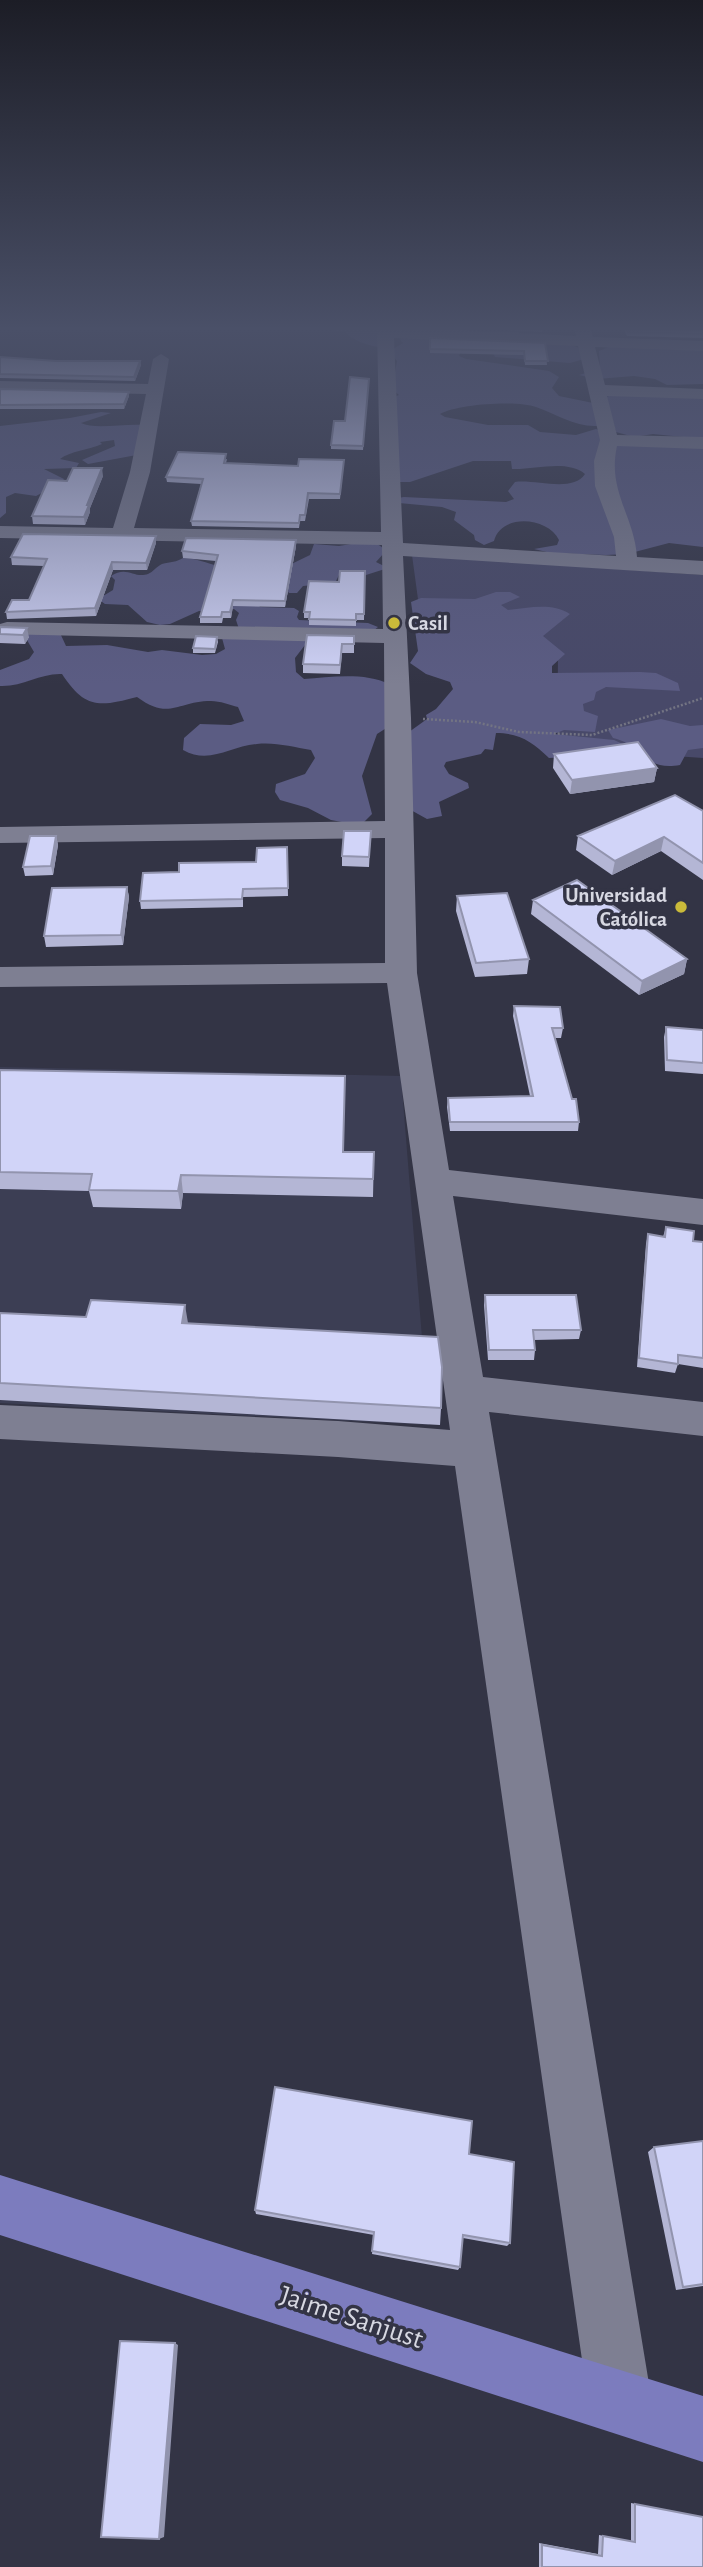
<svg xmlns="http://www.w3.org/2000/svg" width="703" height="2567" font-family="'Alegreya Sans',sans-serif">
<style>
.built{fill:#3c3e54}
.green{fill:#484969}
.forest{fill:#5b5c83}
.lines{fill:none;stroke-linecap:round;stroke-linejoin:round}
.path{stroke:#737483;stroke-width:2.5;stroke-dasharray:2 2;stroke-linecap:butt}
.minor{fill:#7e7f92;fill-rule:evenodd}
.major{fill:#7c7cbe;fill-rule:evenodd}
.wall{fill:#b4b6d5}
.shaded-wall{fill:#9294ae}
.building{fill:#d1d4f8;stroke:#9294ae;stroke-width:2}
.poi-dot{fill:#caba3a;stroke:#333445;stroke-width:2.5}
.labels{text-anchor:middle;stroke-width:7;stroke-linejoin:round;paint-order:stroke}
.far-poi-label{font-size:21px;font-weight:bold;fill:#d7d8e2;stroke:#333445;text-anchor:start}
.near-street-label{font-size:28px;fill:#d7d8e2;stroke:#333445}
</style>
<rect width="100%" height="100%" fill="#333445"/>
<path class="built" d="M0 1067 401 1076 429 1425 0 1403Z"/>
<path class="green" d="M412 555 703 575V758L557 748 558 657 420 614Z"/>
<path class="forest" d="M329 326H383L380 335 385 347C374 348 353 341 345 332L328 330 326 327Z
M514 331C524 333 531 339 541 341 554 345 569 342 581 349L584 359 570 363 495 357 493 353 498 334Z
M402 337 464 342 459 356 466 359 549 371 559 377 552 388 559 396 598 404 597 426C575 427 556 414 536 407 516 400 458 404 440 414L445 417 488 425H528L540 432 576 435 596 429 617 437 703 443V547L669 543 627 554 606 555 551 553 534 549 557 545 559 540C548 517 501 513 494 541L484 545 475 540 474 535 454 520 456 512 442 507 399 503 398 498 404 497 506 502 514 499 508 491 515 482C535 479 573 493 585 474 567 459 534 470 512 469L511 461H473L410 482H398L391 398 399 395 392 389 397 361 392 355 393 349 403 343 400 340Z
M616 344 703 349V384L667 385 655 379 634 376 597 379 579 375 600 369 599 351Z
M614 394H703V439L653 434 634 437 616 432 606 397Z
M101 412 111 413 81 423C95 430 126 423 144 425L142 454 88 464 82 460 115 446 114 440 100 442 102 444C89 450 70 451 60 459L79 463 76 468 44 469 64 479 61 483 36 496 15 493 6 497V513L0 518V426L70 418Z
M363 542 376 543 383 548 384 553 376 562 388 568 366 575H339L335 583 303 586 297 593H289L275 572 310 555 314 544 339 546Z
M183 558C199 558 212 566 228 568L260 607 294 608 299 611 297 617 299 620 368 623 378 627 361 640 305 645 295 658 296 672 304 679C330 677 365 672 389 684L402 718 377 734 362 776 372 814 364 822 347 823 331 820 308 808 280 800 275 792 276 784 305 774 315 758 311 750C293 747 275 742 257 744 230 746 210 765 183 750L184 738 200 724 231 725 244 721 238 707C230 705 220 701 211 701 177 701 170 721 137 697 99 707 85 709 62 674 40 673 23 687 0 686V670L29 659 34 652 24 635 34 630 60 633 66 646 107 645 148 652 162 650 202 655 216 654 225 649 222 638 239 629 236 620 239 613 234 609 199 611 170 624 160 625 147 622 128 605 105 604 98 599 113 590 115 580 111 576C127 565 134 579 148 574 153 572 157 566 162 564 170 562 177 562 183 558Z
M496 592H510L520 597 501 605 508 610C529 608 551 602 570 614L543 636 565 654 552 666V673L640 672 656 673 678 683 680 691 606 687 596 692 594 700 583 704 584 711 598 716 595 732 564 730 554 734 614 740 627 746 581 756 549 758C533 742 519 733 496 733L493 750 485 749 481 754 446 762 444 766 449 774 468 783 469 788 439 802 442 816 427 819 409 809V732L427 719 426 715 436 709 453 689 450 682 426 674 410 663 418 651 411 602 421 598 475 599Z
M661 719 690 726 703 725V748L688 750 680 765C644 772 642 744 613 738L608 730Z"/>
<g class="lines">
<path class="path" d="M423 719 475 722 519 732 592 735 703 698"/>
<path class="minor" d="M377 326 576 336 574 326H590L593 337 703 341V351L595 347 605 385 703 389V399L607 396 617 435 703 437V449L617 446C607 491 634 515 637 557L703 561V575L403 556 411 718 417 973 449 1170 703 1199V1225L453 1196 483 1377 703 1402V1436L489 1412 652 2402 643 2425 620 2434 597 2425 588 2402 455 1466 338 1457 0 1439V1405L338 1421 450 1430 387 983 0 987V967L385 963V838L0 843V827L385 821 384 643 0 634V624L7 622 383 629 382 545 0 538V526L113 528 130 472 146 394 0 391V381L148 384 153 359 161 354 169 359 150 472 134 528 381 532ZM394 338 578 346 600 440 594 461 595 486 614 537 616 556 403 543Z"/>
<path class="major" d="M0 2175 703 2396V2462L0 2235Z"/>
</g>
<path class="wall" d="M429 326H543L542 332Z
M622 326H702L703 338 627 336Z
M430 338 545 343 547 365H525L524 355 430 353Z
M0 357 56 361H140L141 365 135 381 0 378Z
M369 379 363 450 331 449V445Z
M0 389 129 392V396L124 409H0Z
M227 459 226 463 298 466 344 460 340 499H309L305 521H300L299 528 192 526 191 521 201 484 167 482 166 477Z
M103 476 90 508V512L85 525 33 524 32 516 67 481Z
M296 540V546L285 607 233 606 231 618H223L222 623H200V617L216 561 183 558 182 551Z
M156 543 147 570H113L96 616 7 619 6 612 29 600 44 566 12 565 11 557Z
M365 571 364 620H356V626L309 625V618H304V612L339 582Z
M0 627 29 637 25 644 0 643Z
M354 636V653H342L340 674 303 673V664Z
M217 637 218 642 215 653H193V648Z
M554 754 657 768 654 782 570 794 553 768Z
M703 811V880L661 851 612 875 576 850 578 836Z
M371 831 369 867 342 866V856Z
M56 836 58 845 53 875 25 876 23 867Z
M287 847 288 896 243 897V907L141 909 140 901 179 872 256 862Z
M127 887 129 897 123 945 46 947 44 936Z
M457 896 529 959 527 974 475 977 456 911Z
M533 900 687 959 684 974 639 995 531 914Z
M514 1006 563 1028 561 1038H555L579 1122 578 1131H450L447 1107 448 1098 530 1096 513 1016Z
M666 1027 703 1030V1074L665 1071 664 1037Z
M0 1070 345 1076 343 1152H374L373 1197 183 1193 181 1209 93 1207 89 1191 0 1189Z
M666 1227 693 1241 703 1242V1368L678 1364 675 1373 637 1367 646 1244 648 1234 663 1237Z
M485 1295 581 1330 579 1339 534 1340 535 1350 534 1360H488L484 1305Z
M0 1313 188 1323 441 1408 440 1425 0 1400Z
M703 2141V2286L676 2290 648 2152 654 2147Z
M469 2154 510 2243 507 2246 463 2238 460 2267 458 2270 372 2254 374 2235 256 2214 255 2210Z
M631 2503 703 2517V2567H539V2543L598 2554 599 2535 631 2541Z"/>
<path class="shaded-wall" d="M140 361 141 365 135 381 134 377Z
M129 392V396L124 409V404Z
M102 468 103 476 90 508V512L85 525 84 517 87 505Z
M156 536V543L147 570 146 563Z
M296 540V546L285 607V601Z
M112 562 113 570 96 616 95 608Z
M233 600V606L231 618 230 612Z
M27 628 29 637 25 644 23 635Z
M657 768 654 782 570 794 572 780Z
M56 836 58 845 53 875 51 866Z
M664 837 661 851 612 875 615 861Z
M127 887 129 897 123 945 121 935Z
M687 959 684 974 639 995 642 981Z
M181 1175 183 1193 181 1209 178 1191Z
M185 1305 188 1323H182Z
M175 2343 178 2345 164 2537 159 2539Z"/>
<path class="building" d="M508 326H543V328Z
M625 326H702L703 334 628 332Z
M430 338 545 343 548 361H525L524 351 430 349Z
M0 357 56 361H140L134 377 0 374Z
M350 377 369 379 363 446 331 445 334 421H345Z
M0 389 129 392 124 404 0 405Z
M178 452 226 454 224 463 298 466 299 459 344 460 340 494 308 493 305 515H300L299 523 191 521 203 479 166 477Z
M73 468H102L87 505H89L84 517 32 516 48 480 67 481Z
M23 534 156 536 146 563 112 562 95 608 6 612 12 600H29L47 559 11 557Z
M186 538 296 540 285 601 233 600 230 612H222L221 617H200L218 555 182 551Z
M340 571H365L364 614H356V620L309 619 310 612H304L309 581 339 582Z
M0 627 27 628 23 635 0 634Z
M307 635 354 636V644H342L340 665 303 664Z
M196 636 217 637 215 649 193 648Z
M638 742 657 768 572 780 554 754Z
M675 795 703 811V863L664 837 615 861 578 836Z
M344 831H371L369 857 342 856Z
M30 836H56L51 866 23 867Z
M287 847 288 888 243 889 242 899 140 901 143 873 179 872V863L256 862 257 848Z
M577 880 687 959 642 981 533 900Z
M127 887 121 935 44 936 52 888Z
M507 893 529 959 476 963 457 896Z
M514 1006 560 1007 563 1028H552L572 1099H576L579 1122H450L448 1098 533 1096Z
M666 1027 703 1030V1063L667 1060Z
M0 1070 345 1076 343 1152H374L373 1179 181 1175 178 1191 89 1190 92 1174 0 1172Z
M666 1227 694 1231 693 1241 703 1242V1358L678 1355V1364L639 1358 648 1234 665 1237Z
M485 1295H576L581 1330H533L535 1350H489Z
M91 1300 185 1305 182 1323 438 1337 442 1367 441 1408 0 1383V1313L86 1317Z
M275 2087 472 2121 469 2154 514 2162 510 2243 463 2235 460 2267 372 2251 374 2232 255 2210Z
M703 2141V2284L683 2287 654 2147Z
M120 2341 175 2343 159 2539 101 2537Z
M635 2504 703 2517V2567H542V2545L602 2556 603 2536 635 2542Z"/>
<linearGradient id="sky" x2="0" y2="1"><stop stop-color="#1c1d26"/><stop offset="0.48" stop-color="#4a5068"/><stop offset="1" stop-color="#4a5068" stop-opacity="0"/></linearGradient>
<rect width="703" height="685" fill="url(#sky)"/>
<g class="poi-dot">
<circle cx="394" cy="623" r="7"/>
<circle cx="681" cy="907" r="7"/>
</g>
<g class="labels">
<g class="far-poi-label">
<text x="408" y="630">Casil</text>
<text x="667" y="902" text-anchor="end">Universidad<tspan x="667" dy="24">Católica</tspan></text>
</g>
<g class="near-street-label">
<text transform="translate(352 2316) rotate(18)" y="10">Jaime Sanjust</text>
</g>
</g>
</svg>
